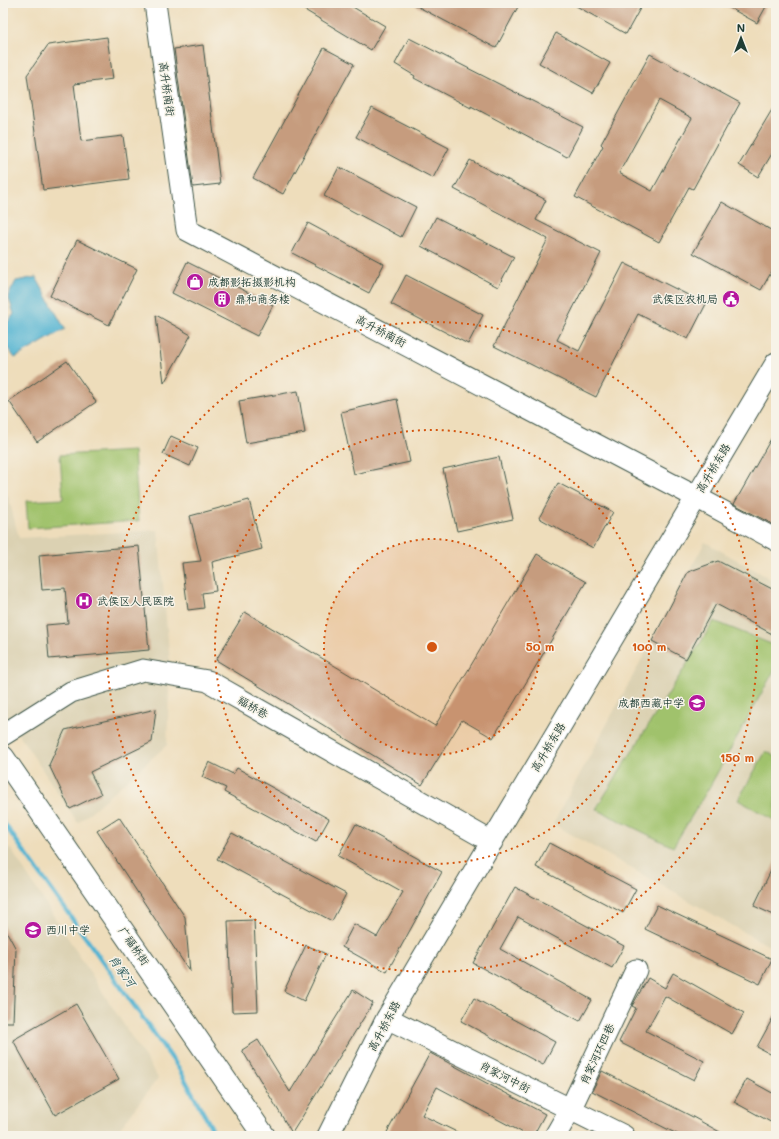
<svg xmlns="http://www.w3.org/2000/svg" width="779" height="1139" font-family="Mali,'LXGW WenKai TC',sans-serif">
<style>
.built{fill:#dbd1b2}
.green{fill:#a0c26c;stroke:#608050}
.water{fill:#53b4d2;stroke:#397883}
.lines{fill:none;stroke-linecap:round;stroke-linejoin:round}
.stream{stroke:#53b4d2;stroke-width:4.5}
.building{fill:#c69c7e;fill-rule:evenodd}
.minor-casing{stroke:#3e5548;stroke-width:23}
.major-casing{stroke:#3e5548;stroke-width:24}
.minor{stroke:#fff;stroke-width:21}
.major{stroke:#fff;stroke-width:22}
.ring{fill:none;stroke:#d45610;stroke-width:2;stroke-dasharray:2 4}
.labels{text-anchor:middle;stroke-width:3;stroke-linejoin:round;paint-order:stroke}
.street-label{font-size:11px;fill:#1f3d34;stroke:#f7f3e8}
.poi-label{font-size:11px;fill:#1f3d34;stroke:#f7f3e8;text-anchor:start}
.water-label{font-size:12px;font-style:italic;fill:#2c5b5c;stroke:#f7f3e8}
.centre{fill:#d45610;stroke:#f7f3e8;stroke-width:2}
.ring-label{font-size:12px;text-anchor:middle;font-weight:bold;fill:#d45610;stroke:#f7f3e8;stroke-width:3;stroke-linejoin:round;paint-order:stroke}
</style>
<rect width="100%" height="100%" fill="#f7f3e8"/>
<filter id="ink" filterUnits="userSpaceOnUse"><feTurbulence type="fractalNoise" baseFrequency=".025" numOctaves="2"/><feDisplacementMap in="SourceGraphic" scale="8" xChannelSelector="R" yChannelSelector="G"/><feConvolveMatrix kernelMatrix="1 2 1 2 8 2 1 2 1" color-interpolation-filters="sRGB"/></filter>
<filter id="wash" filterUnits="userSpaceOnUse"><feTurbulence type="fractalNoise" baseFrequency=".012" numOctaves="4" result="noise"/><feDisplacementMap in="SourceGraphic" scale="16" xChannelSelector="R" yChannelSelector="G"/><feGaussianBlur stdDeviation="0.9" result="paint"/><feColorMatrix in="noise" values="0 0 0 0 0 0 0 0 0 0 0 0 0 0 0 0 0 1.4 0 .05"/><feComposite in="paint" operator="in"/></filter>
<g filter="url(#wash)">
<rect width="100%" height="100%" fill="#edb"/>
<path class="built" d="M8 495 19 538 158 530 170 663 167 745 78 823 3 711V498Z
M705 542 776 582V950L553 824Z
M10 848 158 1078 114 1136H3V853Z"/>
<path class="green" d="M134 451 139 521 28 528 26 501 63 499 60 455Z
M714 621 776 646V667L710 786 673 847 596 809Z
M766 751 776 757V821L738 800Z"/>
<path class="water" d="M36 277 65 329 15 358 3 342V328L14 314 8 296 16 281Z"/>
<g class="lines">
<path class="stream" d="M3 822 178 1067 216 1136"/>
</g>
<g id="blocks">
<path class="building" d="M293 3H346L385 26 371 50Z
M411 3H520L496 48Z
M571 3H643L626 34Z
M721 3H768L757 23Z
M556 33 610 63 593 93 539 63Z
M107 37 113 79 74 84 81 141 123 136 129 179 43 190 27 75 48 45Z
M409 38 583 127 567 157 471 106V108L414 78 415 76 395 64Z
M203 45 220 184 193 187 174 49Z
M324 48 354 64 283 194 253 178Z
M650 54 740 103 693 189 689 187 659 242 575 197 603 146 601 144ZM659 100 692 118 652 191 619 173Z
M776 103V147L758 177 739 165Z
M372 108 449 148 433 178 356 137Z
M470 160 546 200 536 220 601 253 557 340 579 351 624 263 706 304 688 339 638 314 596 397 494 346 548 239 454 189Z
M339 167 416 207 401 237 324 196Z
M722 202 776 233V264L761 290 693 253Z
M436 217 514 257 498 287 421 246Z
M308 223 384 264 369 293 292 253Z
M77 240 137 269 109 325 50 296Z
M187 262 273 305 257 336 172 293Z
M406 275 483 315 468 344 391 304Z
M156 315 191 335 164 383Z
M67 361 96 402 37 442 9 401Z
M298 391 305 433 246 443 239 401Z
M397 399 410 462 354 474 341 412Z
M776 430V526L734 504Z
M171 436 198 448 190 466 163 454Z
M499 457 513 519 457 531 443 469Z
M558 483 613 512 593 548 539 518Z
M249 500 262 549 212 562 216 591 202 593 204 608 188 610 182 563 201 561 190 516Z
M139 546 149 650 49 659 46 625 68 623 65 588 42 590 39 555Z
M537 554 586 582 493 738 462 720 422 785 216 660 245 612 435 726Z
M718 561 776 591V636L716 604 686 659 652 641 688 572Z
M156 709 152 742 90 772 101 794 70 809 49 765 65 730Z
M209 762 233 774 237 768 329 819 316 842 224 792 226 788 202 777Z
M119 817 185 917 190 972 97 831Z
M356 824 442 872 387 972 342 947 354 924 377 937 403 892 338 856Z
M232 833 346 894 332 921 217 859Z
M549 843 636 889 623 913 536 867Z
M776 860V916L754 906Z
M515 887 624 946 612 968 518 917 500 949 592 1000 580 1021 473 963Z
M657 905 772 959 760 984 645 929Z
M254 920 258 1011 232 1012 228 921Z
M3 925 16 949 13 1022H3Z
M306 945 326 954 304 1001 284 991Z
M673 973 744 1013 732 1034 665 996 646 1031 704 1061 694 1080 619 1042 636 1008 632 1006 648 978 665 988Z
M353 990 373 1003 292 1133 242 1050 258 1040 290 1092Z
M474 998 555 1042 543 1065 461 1021Z
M76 1004 119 1079 55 1115 13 1040Z
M776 1012V1057L757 1047Z
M430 1053 545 1114 533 1136H529L437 1087 422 1115 465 1136H385Z
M602 1071 691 1116 727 1136H681L592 1091Z
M747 1079 776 1095V1125L734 1102Z"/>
</g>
</g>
<g filter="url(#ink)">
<use href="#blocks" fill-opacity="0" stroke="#3e5548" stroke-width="1"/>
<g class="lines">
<defs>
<path id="minor" d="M155 3 187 230 696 497 776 540
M3 735 71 692 143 670 208 681 492 842
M387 1018 624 1136
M328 1136 387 1018 776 363
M555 1136 570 1110 636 970"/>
<path id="major" d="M3 757 264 1136"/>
</defs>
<use href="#minor" class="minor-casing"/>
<use href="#major" class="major-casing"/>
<use href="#minor" class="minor"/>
<use href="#major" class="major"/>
</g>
</g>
<circle cx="432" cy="647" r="108" fill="#d45610" fill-opacity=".12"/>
<g class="ring">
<circle cx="432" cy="647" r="108"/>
<circle cx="432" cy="647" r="217"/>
<circle cx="432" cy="647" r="325"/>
</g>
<defs>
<symbol id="shop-disc" viewBox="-11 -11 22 22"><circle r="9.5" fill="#b5179e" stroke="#f7f3e8"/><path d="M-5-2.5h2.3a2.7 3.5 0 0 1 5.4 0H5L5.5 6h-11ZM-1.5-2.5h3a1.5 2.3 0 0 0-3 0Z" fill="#fff"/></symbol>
<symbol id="building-disc" viewBox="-11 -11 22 22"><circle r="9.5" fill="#b5179e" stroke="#f7f3e8"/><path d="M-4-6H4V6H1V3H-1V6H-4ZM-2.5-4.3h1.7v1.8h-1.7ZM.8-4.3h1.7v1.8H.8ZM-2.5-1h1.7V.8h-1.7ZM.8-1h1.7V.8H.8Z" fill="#fff"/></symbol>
<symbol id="civic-disc" viewBox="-11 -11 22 22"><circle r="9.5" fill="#b5179e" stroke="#f7f3e8"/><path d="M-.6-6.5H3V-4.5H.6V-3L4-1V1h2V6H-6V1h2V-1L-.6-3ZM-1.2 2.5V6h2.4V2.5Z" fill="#fff"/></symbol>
<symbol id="hospital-disc" viewBox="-11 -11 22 22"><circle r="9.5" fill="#b5179e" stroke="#f7f3e8"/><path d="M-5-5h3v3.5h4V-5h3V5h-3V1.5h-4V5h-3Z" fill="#fff"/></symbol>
<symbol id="school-disc" viewBox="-11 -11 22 22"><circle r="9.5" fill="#b5179e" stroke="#f7f3e8"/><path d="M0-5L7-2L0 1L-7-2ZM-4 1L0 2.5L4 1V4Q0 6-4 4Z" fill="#fff"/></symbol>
</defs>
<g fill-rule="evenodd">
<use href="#shop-disc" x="185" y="272" width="20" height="20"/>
<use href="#building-disc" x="212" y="289" width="20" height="20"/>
<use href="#civic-disc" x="721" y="289" width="20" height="20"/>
<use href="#hospital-disc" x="74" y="591" width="20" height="20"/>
<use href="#school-disc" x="687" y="693" width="20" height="20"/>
<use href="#school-disc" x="23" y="920" width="20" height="20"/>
</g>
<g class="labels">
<g class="street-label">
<text transform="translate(167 89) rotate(82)" y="4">高升桥南街</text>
<text transform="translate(381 331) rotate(28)" y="4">高升桥南街</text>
<text transform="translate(713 468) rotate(-59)" y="4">高升桥东路</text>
<text transform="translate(253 707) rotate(30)" y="4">福桥巷</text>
<text transform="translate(548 747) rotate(-59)" y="4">高升桥东路</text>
<text transform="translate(134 946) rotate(55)" y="4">广福桥街</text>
<text transform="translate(384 1026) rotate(-62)" y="4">高升桥东路</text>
<text transform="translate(597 1054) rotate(-65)" y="4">肖家河环四巷</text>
<text transform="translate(505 1077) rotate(27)" y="4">肖家河中街</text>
</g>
<g class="poi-label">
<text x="208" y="286">成都影拓摄影机构</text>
<text x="235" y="303">鼎和商务楼</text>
<text x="718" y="303" text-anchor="end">武侯区农机局</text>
<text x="97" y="605">武侯区人民医院</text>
<text x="684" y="707" text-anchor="end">成都西藏中学</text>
<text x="46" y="934">西川中学</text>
</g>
<g class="water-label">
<text transform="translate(122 971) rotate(54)" y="4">肖家河</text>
</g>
</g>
<circle cx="432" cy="647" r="6" class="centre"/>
<g class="ring-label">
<text x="540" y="651">50 m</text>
<text x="649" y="651">100 m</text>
<text x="737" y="762">150 m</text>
</g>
<rect width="779" height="1139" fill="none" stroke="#f7f3e8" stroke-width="16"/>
<g transform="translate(741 38)" stroke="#f7f3e8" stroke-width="3" paint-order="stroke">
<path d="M0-3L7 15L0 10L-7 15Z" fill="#1f3d34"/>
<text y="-6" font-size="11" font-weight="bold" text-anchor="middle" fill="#1f3d34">N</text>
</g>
</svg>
